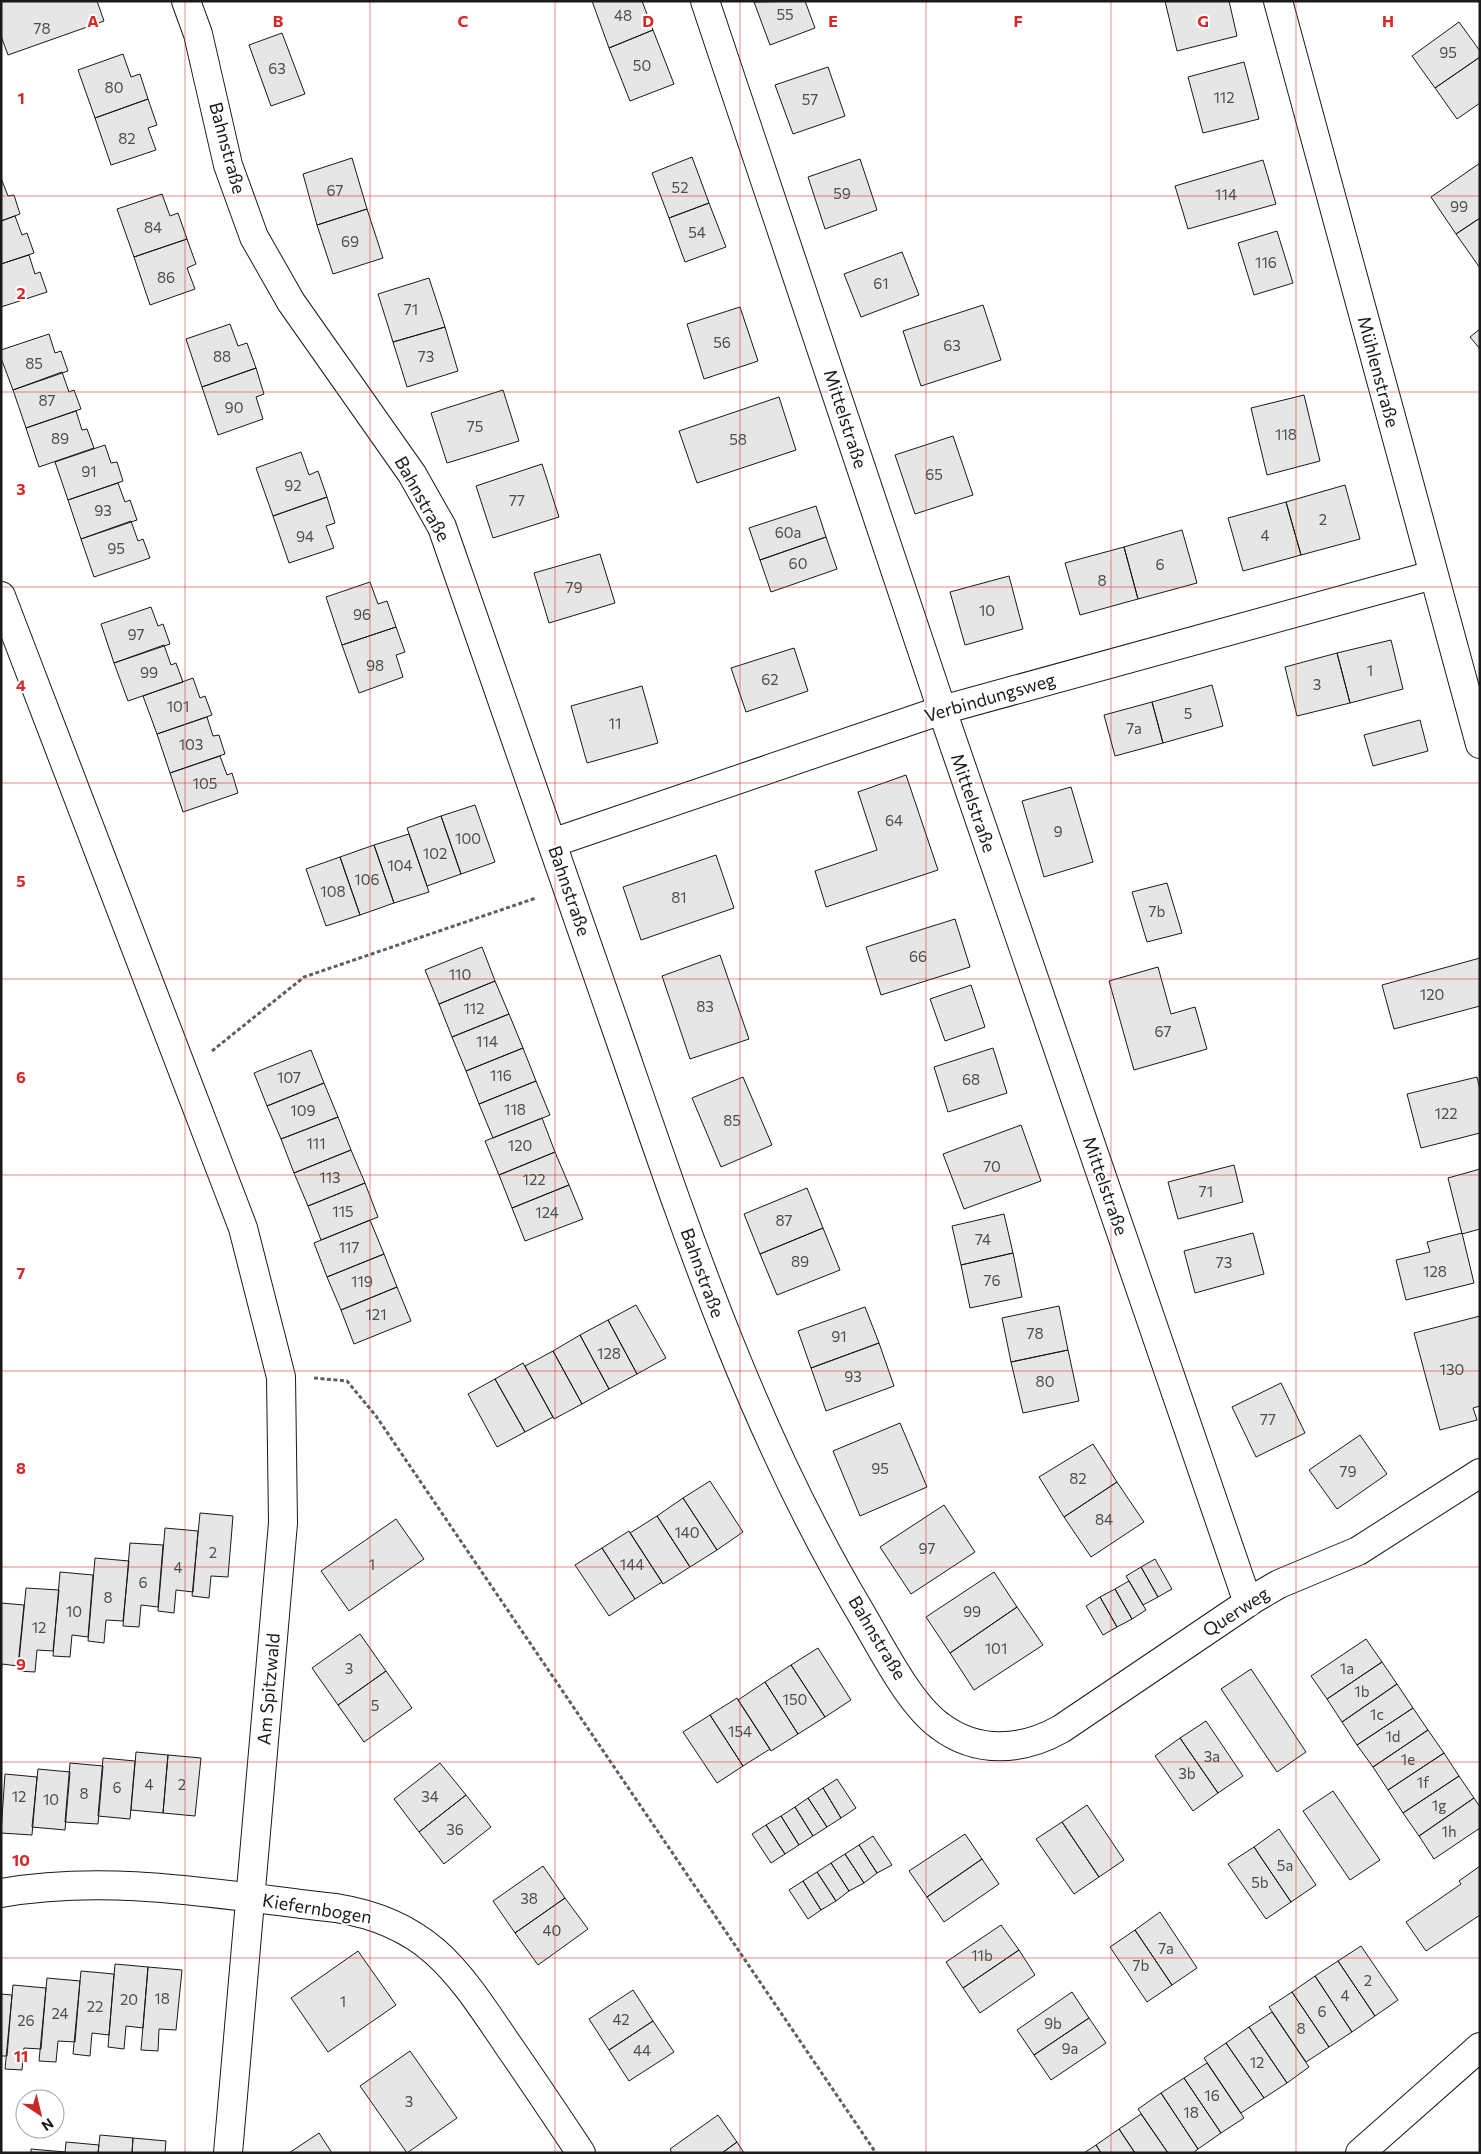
<svg xmlns="http://www.w3.org/2000/svg" width="1481" height="2154" font-family="Commissioner,sans-serif">
<style>
.building{fill:#e6e6e6;stroke:#1a1a1a}
.lines{fill:none;stroke-linecap:round;stroke-linejoin:round}
.minor-casing{stroke:#1a1a1a;stroke-width:30}
.path{stroke:#5f5f5f;stroke-width:3;stroke-dasharray:4 2.5;stroke-linecap:butt}
.minor{stroke:#fff;stroke-width:28}
.grid{fill:none;stroke:#d62828;stroke-width:1;stroke-opacity:0.55}
.labels{text-anchor:middle;stroke-width:4;stroke-linejoin:round;paint-order:stroke}
.number-label{font-size:15px;fill:#4d4d4d}
.street-label{font-size:18px;fill:#1a1a1a;stroke:#fff}
.grid-label{font-size:16px;text-anchor:middle;font-weight:bold;fill:#d62828;stroke:#fff;stroke-width:4;stroke-linejoin:round;paint-order:stroke}
</style>
<rect width="100%" height="100%" fill="#fff"/>
<path class="building" d="M1 1H97L104 21 8 55 1 36Z
M592 1H642L653 30 609 48Z
M805 1 815 28 770 45 754 2Z
M1165 1H1229L1237 36 1177 51Z
M1459 22 1480 51V57L1435 88 1412 56Z
M653 30 674 84 630 101 609 48Z
M282 33 305 94 271 106 249 45Z
M123 54 131 77 140 74 148 99 95 118 78 70Z
M1480 57V103L1457 119 1435 88Z
M1244 62 1259 119 1203 133 1188 77Z
M828 67 845 116 793 134 775 85Z
M148 99 157 125 148 128 156 150 111 165 95 118Z
M692 157 709 203 669 218 652 173Z
M352 158 367 209 317 225 303 174Z
M860 159 877 210 825 229 808 177Z
M1263 160 1276 204 1188 229 1175 186Z
M1480 163V218L1456 234 1431 197Z
M1 178 8 196 14 195 20 214 1 221Z
M162 194 170 216 178 213 187 239 134 257 117 209Z
M709 203 726 247 685 262 669 218Z
M367 209 383 258 333 274 317 225Z
M15 216 22 235 27 233 34 253 1 264V221Z
M1480 218V268L1456 234Z
M1277 231 1293 283 1254 295 1238 243Z
M187 239 196 264 187 268 195 289 150 305 134 257Z
M902 252 919 295 861 317 844 274Z
M29 255 35 274 40 272 47 292 1 307V264Z
M429 278 445 327 393 342 378 294Z
M983 305 1001 360 921 386 903 331Z
M740 307 758 361 704 379 687 324Z
M230 324 238 346 247 343 256 368 202 387 186 339Z
M445 327 458 371 407 387 393 342Z
M1480 329V349L1470 337Z
M49 334 55 353 61 351 68 371 13 390 1 358V350Z
M256 368 264 394 256 397 263 419 218 435 202 387Z
M62 372 69 392 74 390 81 409 26 428 13 390Z
M503 390 519 441 447 463 431 413Z
M1304 395 1320 461 1267 475 1251 408Z
M779 397 796 450 697 483 679 431Z
M76 411 82 430 87 429 94 448 39 467 26 428Z
M953 436 973 495 915 514 895 455Z
M105 445 111 463 117 462 123 481 68 500 55 462Z
M301 452 309 475 318 471 327 497 273 516 256 468Z
M542 464 559 517 493 538 476 486Z
M118 483 125 502 130 500 137 520 81 539 68 500Z
M1345 485 1360 539 1301 555 1286 502Z
M327 497 335 523 326 526 334 548 289 563 273 516Z
M1286 502 1301 555 1243 571 1228 518Z
M816 506 826 537 760 560 749 528Z
M131 521 138 541 143 539 150 558 94 577 81 539Z
M1182 530 1197 583 1138 599 1124 547Z
M826 537 837 569 771 592 760 560Z
M1124 547 1138 599 1080 615 1065 563Z
M600 554 615 603 549 623 534 573Z
M1009 576 1023 629 965 645 950 592Z
M370 582 378 604 387 601 396 627 342 645 326 597Z
M151 607 158 626 163 624 170 644 114 663 101 624Z
M396 627 405 652 396 655 403 677 359 693 342 645Z
M1391 640 1403 689 1350 703 1337 653Z
M164 645 171 665 176 663 183 682 128 701 114 663Z
M794 648 808 691 746 712 731 668Z
M1337 653 1350 703 1297 716 1285 667Z
M193 678 200 698 205 696 212 715 157 734 143 696Z
M1212 685 1223 726 1163 743 1152 702Z
M642 686 658 743 587 763 571 706Z
M1152 702 1163 743 1115 756 1104 715Z
M207 717 213 736 219 735 225 754 170 773 157 734Z
M1420 720 1428 751 1373 766 1364 735Z
M220 756 227 775 232 773 238 793 183 812 170 773Z
M906 775 938 870 826 907 815 871 877 850 858 792Z
M1071 787 1093 862 1044 877 1022 801Z
M475 805 495 862 461 874 441 816Z
M441 816 461 874 427 886 407 828Z
M409 834 429 892 394 903 374 845Z
M374 845 394 903 360 915 340 857Z
M716 855 734 908 641 940 623 887Z
M340 857 360 915 326 926 306 869Z
M1167 883 1182 933 1147 942 1132 892Z
M955 919 970 967 881 995 866 947Z
M482 947 495 981 439 1004 425 970Z
M720 955 749 1039 690 1059 662 976Z
M1480 958V1006L1394 1029 1382 985Z
M1158 967 1171 1014 1195 1007 1207 1049 1134 1070 1109 981Z
M495 981 509 1014 452 1037 439 1004Z
M971 985 985 1027 945 1041 930 999Z
M509 1014 523 1048 466 1071 452 1037Z
M523 1048 536 1081 479 1104 466 1071Z
M993 1048 1007 1093 948 1112 934 1067Z
M311 1050 324 1083 267 1106 254 1073Z
M743 1077 772 1145 721 1167 692 1098Z
M1477 1077 1480 1090V1133L1421 1148 1407 1094Z
M536 1081 550 1115 493 1138 479 1104Z
M324 1083 338 1117 281 1139 267 1106Z
M338 1117 351 1150 294 1173 281 1139Z
M542 1118 555 1152 499 1175 485 1141Z
M1021 1125 1041 1181 964 1209 943 1154Z
M351 1150 365 1183 308 1206 294 1173Z
M555 1152 569 1185 512 1208 499 1175Z
M1234 1165 1243 1202 1178 1219 1168 1182Z
M1480 1169V1229L1462 1234 1448 1178Z
M365 1183 378 1217 321 1240 308 1206Z
M569 1185 583 1219 525 1241 512 1208Z
M807 1188 823 1228 760 1254 744 1214Z
M1004 1214 1013 1253 961 1265 952 1226Z
M370 1220 384 1254 327 1277 314 1243Z
M823 1228 840 1270 777 1295 760 1254Z
M1253 1233 1264 1274 1195 1293 1184 1251Z
M1462 1233 1474 1283 1406 1300 1396 1260 1430 1252 1427 1242Z
M1013 1253 1022 1297 970 1308 961 1265Z
M384 1254 397 1287 341 1310 327 1277Z
M397 1287 411 1321 354 1344 341 1310Z
M636 1305 666 1358 637 1374 608 1320Z
M1059 1306 1068 1350 1011 1362 1002 1318Z
M865 1307 879 1343 811 1368 798 1331Z
M1480 1316V1406L1473 1408 1477 1420 1440 1430 1414 1333Z
M608 1320 637 1374 609 1389 580 1335Z
M580 1335 609 1389 582 1404 553 1351Z
M879 1343 894 1386 826 1411 811 1368Z
M1068 1350 1079 1401 1023 1413 1011 1362Z
M553 1351 582 1404 554 1419 525 1366Z
M523 1363 553 1417 525 1432 495 1379Z
M495 1379 525 1432 497 1447 468 1394Z
M1281 1383 1305 1433 1256 1457 1232 1407Z
M900 1423 927 1487 860 1516 833 1451Z
M1360 1435 1387 1474 1337 1509 1309 1470Z
M1093 1444 1117 1482 1064 1517 1039 1477Z
M710 1481 743 1532 717 1550 683 1498Z
M1117 1482 1144 1522 1091 1557 1064 1517Z
M683 1498 717 1550 690 1567 657 1516Z
M944 1505 975 1552 911 1594 880 1547Z
M200 1513 233 1516 228 1577 211 1576 209 1598 192 1596Z
M657 1516 690 1567 663 1584 630 1533Z
M396 1519 424 1559 349 1611 321 1571Z
M165 1528 198 1531 193 1592 176 1590 174 1613 158 1611Z
M629 1531 662 1582 635 1599 602 1548Z
M130 1543 163 1545 158 1607 141 1605 139 1627 123 1626Z
M602 1548 635 1599 609 1616 575 1565Z
M95 1558 129 1561 123 1621 106 1620 104 1643 88 1641Z
M1155 1559 1172 1589 1158 1597 1141 1567Z
M1141 1567 1158 1597 1143 1605 1126 1576Z
M60 1572 93 1575 88 1637 72 1635 70 1657 53 1656Z
M994 1572 1017 1607 950 1653 926 1617Z
M1129 1581 1146 1610 1132 1619 1115 1589Z
M26 1588 59 1590 53 1651 37 1650 35 1672 18 1671Z
M1115 1589 1132 1619 1117 1627 1100 1597Z
M1100 1597 1117 1627 1103 1635 1086 1606Z
M1 1603 24 1605 18 1666 2 1664 1 1674Z
M1017 1607 1043 1645 974 1690 950 1653Z
M360 1634 386 1671 338 1705 312 1668Z
M1366 1639 1382 1662 1327 1699 1311 1676Z
M818 1648 851 1700 825 1717 791 1665Z
M1382 1662 1397 1684 1342 1722 1327 1699Z
M791 1665 825 1717 798 1734 765 1682Z
M1251 1669 1306 1752 1277 1772 1221 1689Z
M386 1671 412 1708 364 1742 338 1705Z
M765 1682 798 1734 771 1751 738 1700Z
M1397 1684 1413 1708 1357 1745 1342 1722Z
M737 1698 770 1749 743 1766 710 1715Z
M1413 1708 1428 1730 1373 1767 1357 1745Z
M710 1715 743 1766 717 1783 683 1732Z
M1206 1721 1243 1776 1218 1793 1180 1738Z
M1428 1730 1444 1753 1388 1790 1373 1767Z
M1180 1738 1218 1793 1193 1811 1155 1756Z
M136 1752 168 1755 163 1813 131 1810Z
M1444 1753 1459 1776 1403 1813 1388 1790Z
M168 1755 201 1758 195 1816 163 1813Z
M103 1758 135 1761 130 1819 98 1816Z
M70 1763 103 1766 98 1824 65 1822Z
M440 1763 466 1795 419 1832 394 1799Z
M38 1769 70 1772 65 1830 32 1827Z
M5 1774 37 1777 32 1835 1 1833Z
M1459 1776 1474 1798 1419 1836 1403 1813Z
M837 1779 856 1808 841 1818 823 1788Z
M823 1788 841 1818 827 1827 808 1798Z
M1333 1791 1380 1860 1350 1880 1303 1811Z
M466 1795 491 1827 444 1864 419 1832Z
M808 1798 827 1827 813 1836 795 1807Z
M1474 1798 1480 1807V1828L1434 1859 1419 1836Z
M1087 1805 1124 1860 1099 1877 1062 1822Z
M795 1807 813 1836 799 1845 781 1816Z
M781 1816 799 1845 785 1854 766 1825Z
M1062 1822 1099 1877 1074 1894 1036 1839Z
M766 1825 785 1854 771 1863 752 1834Z
M1279 1829 1316 1885 1291 1902 1254 1847Z
M965 1834 982 1859 927 1897 909 1871Z
M873 1836 892 1865 877 1873 859 1845Z
M859 1845 877 1873 864 1883 845 1854Z
M1254 1847 1291 1902 1266 1919 1228 1864Z
M845 1854 864 1883 849 1891 831 1863Z
M982 1859 999 1884 944 1922 927 1897Z
M831 1863 849 1891 836 1901 817 1872Z
M543 1866 565 1898 515 1933 493 1901Z
M1480 1866V1915L1426 1951 1406 1922 1461 1884 1459 1881Z
M817 1872 836 1901 821 1910 803 1881Z
M803 1881 821 1910 808 1919 789 1890Z
M565 1898 588 1929 538 1965 515 1933Z
M1160 1912 1197 1968 1172 1985 1135 1930Z
M1001 1925 1019 1950 963 1988 946 1962Z
M1135 1930 1172 1985 1147 2002 1110 1947Z
M1361 1946 1398 2000 1375 2016 1338 1961Z
M1019 1950 1035 1975 980 2013 963 1988Z
M358 1951 396 2005 328 2052 291 1998Z
M1338 1961 1375 2016 1352 2032 1315 1976Z
M115 1964 148 1967 143 2028 126 2026 124 2049 108 2047Z
M148 1967 182 1970 176 2030 159 2029 158 2051 141 2050Z
M81 1971 114 1974 109 2035 92 2033 90 2056 73 2054Z
M1315 1976 1352 2032 1329 2047 1292 1992Z
M47 1978 80 1981 75 2042 58 2041 56 2062 39 2061Z
M13 1985 46 1988 41 2049 24 2048 22 2070 5 2069Z
M633 1990 653 2021 609 2050 589 2019Z
M1072 1992 1089 2018 1034 2055 1017 2030Z
M1292 1992 1329 2047 1306 2062 1269 2007Z
M1 1994 12 1995 7 2056H1Z
M1272 2012 1309 2067 1287 2083 1249 2027Z
M1089 2018 1106 2043 1051 2080 1034 2055Z
M653 2021 674 2052 629 2081 609 2050Z
M1249 2027 1287 2083 1264 2098 1226 2043Z
M1226 2043 1264 2098 1241 2113 1204 2058Z
M410 2051 457 2118 407 2153 360 2086Z
M1207 2063 1244 2118 1221 2133 1184 2078Z
M1184 2078 1221 2133 1198 2149 1161 2093Z
M1161 2093 1198 2149 1193 2153H1168L1138 2109Z
M1141 2114 1168 2153H1135L1119 2129Z
M718 2115 737 2142 722 2153H672L670 2149Z
M1119 2129 1135 2153H1101L1096 2145Z
M319 2133 332 2153H289Z
M100 2135 133 2138 132 2153H98Z
M133 2138 166 2141 165 2153H132Z
M66 2142 99 2145 98 2153H65Z
M737 2142 744 2153H722Z
M1096 2145 1101 2153H1084Z
M31 2149 65 2152V2153H31Z"/>
<g class="lines">
<defs>
<path id="minor" d="M186 1 198 34 228 165 254 237 291 302 412 474 442 527C503 702 564 877 624 1051 690 1243 754 1433 858 1608 879 1643 908 1703 940 1726 977 1754 1022 1751 1061 1729L1255 1598 1279 1584 1358 1551 1480 1473
M705 1 942 710 1248 1603
M1278 1 1480 744
M1 596 243 1228 281 1377 283 1523 228 2153
M552 843 942 710 1433 575
M1 1893C112 1873 226 1896 336 1908 430 1923 459 1973 508 2045 533 2081 557 2117 581 2153
M1360 2153 1480 2047"/>
</defs>
<use href="#minor" class="minor-casing"/>
<path class="path" d="M212 1051 304 977 536 898
M314 1378 347 1381 376 1416 876 2153"/>
<use href="#minor" class="minor"/>
</g>
<path class="grid" d="M185 1V2153M370 1V2153M555 1V2153M740 1V2153M926 1V2153M1111 1V2153M1296 1V2153M1 196H1480M1 392H1480M1 587H1480M1 783H1480M1 979H1480M1 1175H1480M1 1371H1480M1 1567H1480M1 1762H1480M1 1958H1480"/>
<g class="labels">
<g class="number-label">
<text x="785" y="20">55</text>
<text x="623" y="21">48</text>
<text x="42" y="34">78</text>
<text x="1448" y="58">95</text>
<text x="642" y="71">50</text>
<text x="277" y="74">63</text>
<text x="114" y="93">80</text>
<text x="1224" y="103">112</text>
<text x="810" y="105">57</text>
<text x="127" y="144">82</text>
<text x="680" y="193">52</text>
<text x="335" y="196">67</text>
<text x="842" y="199">59</text>
<text x="1226" y="200">114</text>
<text x="1459" y="212">99</text>
<text x="153" y="233">84</text>
<text x="697" y="238">54</text>
<text x="350" y="247">69</text>
<text x="1266" y="268">116</text>
<text x="166" y="283">86</text>
<text x="881" y="289">61</text>
<text x="411" y="315">71</text>
<text x="722" y="348">56</text>
<text x="952" y="351">63</text>
<text x="222" y="362">88</text>
<text x="426" y="362">73</text>
<text x="34" y="369">85</text>
<text x="47" y="406">87</text>
<text x="234" y="413">90</text>
<text x="475" y="432">75</text>
<text x="1286" y="440">118</text>
<text x="60" y="444">89</text>
<text x="738" y="445">58</text>
<text x="89" y="477">91</text>
<text x="934" y="480">65</text>
<text x="293" y="491">92</text>
<text x="517" y="506">77</text>
<text x="103" y="516">93</text>
<text x="1323" y="525">2</text>
<text x="788" y="538">60a</text>
<text x="1265" y="541">4</text>
<text x="305" y="542">94</text>
<text x="116" y="554">95</text>
<text x="798" y="569">60</text>
<text x="1160" y="570">6</text>
<text x="1102" y="586">8</text>
<text x="574" y="593">79</text>
<text x="987" y="616">10</text>
<text x="362" y="620">96</text>
<text x="136" y="640">97</text>
<text x="375" y="671">98</text>
<text x="1370" y="676">1</text>
<text x="149" y="678">99</text>
<text x="770" y="685">62</text>
<text x="1317" y="690">3</text>
<text x="178" y="712">101</text>
<text x="1188" y="719">5</text>
<text x="615" y="729">11</text>
<text x="1134" y="734">7a</text>
<text x="191" y="750">103</text>
<text x="205" y="789">105</text>
<text x="894" y="826">64</text>
<text x="1058" y="837">9</text>
<text x="468" y="844">100</text>
<text x="435" y="859">102</text>
<text x="400" y="871">104</text>
<text x="367" y="885">106</text>
<text x="333" y="897">108</text>
<text x="679" y="903">81</text>
<text x="1157" y="917">7b</text>
<text x="918" y="962">66</text>
<text x="460" y="980">110</text>
<text x="1432" y="1000">120</text>
<text x="705" y="1012">83</text>
<text x="474" y="1014">112</text>
<text x="1163" y="1037">67</text>
<text x="487" y="1047">114</text>
<text x="501" y="1081">116</text>
<text x="289" y="1083">107</text>
<text x="971" y="1085">68</text>
<text x="515" y="1115">118</text>
<text x="303" y="1116">109</text>
<text x="1446" y="1119">122</text>
<text x="732" y="1126">85</text>
<text x="316" y="1149">111</text>
<text x="520" y="1151">120</text>
<text x="992" y="1172">70</text>
<text x="330" y="1183">113</text>
<text x="534" y="1185">122</text>
<text x="1206" y="1197">71</text>
<text x="343" y="1217">115</text>
<text x="547" y="1218">124</text>
<text x="784" y="1226">87</text>
<text x="983" y="1245">74</text>
<text x="349" y="1253">117</text>
<text x="800" y="1267">89</text>
<text x="1224" y="1268">73</text>
<text x="1435" y="1277">128</text>
<text x="992" y="1286">76</text>
<text x="362" y="1287">119</text>
<text x="376" y="1320">121</text>
<text x="1035" y="1339">78</text>
<text x="839" y="1342">91</text>
<text x="609" y="1359">128</text>
<text x="1452" y="1375">130</text>
<text x="853" y="1382">93</text>
<text x="1045" y="1387">80</text>
<text x="1268" y="1425">77</text>
<text x="880" y="1474">95</text>
<text x="1348" y="1477">79</text>
<text x="1078" y="1484">82</text>
<text x="1104" y="1525">84</text>
<text x="687" y="1538">140</text>
<text x="927" y="1554">97</text>
<text x="213" y="1558">2</text>
<text x="372" y="1570">1</text>
<text x="632" y="1570">144</text>
<text x="178" y="1573">4</text>
<text x="143" y="1588">6</text>
<text x="108" y="1603">8</text>
<text x="74" y="1617">10</text>
<text x="972" y="1617">99</text>
<text x="39" y="1633">12</text>
<text x="996" y="1654">101</text>
<text x="349" y="1674">3</text>
<text x="1347" y="1674">1a</text>
<text x="1362" y="1697">1b</text>
<text x="795" y="1705">150</text>
<text x="375" y="1711">5</text>
<text x="1377" y="1720">1c</text>
<text x="740" y="1737">154</text>
<text x="1393" y="1742">1d</text>
<text x="1212" y="1762">3a</text>
<text x="1408" y="1765">1e</text>
<text x="1187" y="1779">3b</text>
<text x="1423" y="1788">1f</text>
<text x="149" y="1790">4</text>
<text x="182" y="1790">2</text>
<text x="117" y="1793">6</text>
<text x="84" y="1799">8</text>
<text x="19" y="1802">12</text>
<text x="430" y="1802">34</text>
<text x="51" y="1805">10</text>
<text x="1439" y="1811">1g</text>
<text x="455" y="1835">36</text>
<text x="1449" y="1837">1h</text>
<text x="1285" y="1871">5a</text>
<text x="1260" y="1888">5b</text>
<text x="529" y="1904">38</text>
<text x="552" y="1936">40</text>
<text x="1166" y="1954">7a</text>
<text x="982" y="1961">11b</text>
<text x="1141" y="1971">7b</text>
<text x="1368" y="1986">2</text>
<text x="1345" y="2001">4</text>
<text x="162" y="2004">18</text>
<text x="129" y="2005">20</text>
<text x="343" y="2007">1</text>
<text x="95" y="2012">22</text>
<text x="1322" y="2017">6</text>
<text x="60" y="2019">24</text>
<text x="621" y="2025">42</text>
<text x="26" y="2026">26</text>
<text x="1053" y="2029">9b</text>
<text x="1301" y="2034">8</text>
<text x="1070" y="2054">9a</text>
<text x="642" y="2056">44</text>
<text x="1257" y="2068">12</text>
<text x="1212" y="2101">16</text>
<text x="409" y="2107">3</text>
<text x="1191" y="2118">18</text>
</g>
<g class="street-label">
<text transform="translate(227 148) rotate(75)" y="6">Bahnstraße</text>
<text transform="translate(1378 372) rotate(75)" y="6">Mühlenstraße</text>
<text transform="translate(845 419) rotate(72)" y="6">Mittelstraße</text>
<text transform="translate(422 499) rotate(61)" y="6">Bahnstraße</text>
<text transform="translate(990 698) rotate(-16)" y="6">Verbindungsweg</text>
<text transform="translate(973 803) rotate(71)" y="6">Mittelstraße</text>
<text transform="translate(569 891) rotate(71)" y="6">Bahnstraße</text>
<text transform="translate(1105 1186) rotate(71)" y="6">Mittelstraße</text>
<text transform="translate(702 1273) rotate(70)" y="6">Bahnstraße</text>
<text transform="translate(1236 1612) rotate(-33)" y="6">Querweg</text>
<text transform="translate(877 1638) rotate(59)" y="6">Bahnstraße</text>
<text transform="translate(269 1689) rotate(-85)" y="6">Am Spitzwald</text>
<text transform="translate(317 1909) rotate(9)" y="6">Kiefernbogen</text>
</g>
</g>
<g class="grid-label">
<text x="93" y="27">A</text>
<text x="278" y="27">B</text>
<text x="463" y="27">C</text>
<text x="648" y="27">D</text>
<text x="833" y="27">E</text>
<text x="1018" y="27">F</text>
<text x="1203" y="27">G</text>
<text x="1388" y="27">H</text>
<text x="21" y="104">1</text>
<text x="21" y="299">2</text>
<text x="21" y="495">3</text>
<text x="21" y="691">4</text>
<text x="21" y="887">5</text>
<text x="21" y="1083">6</text>
<text x="21" y="1279">7</text>
<text x="21" y="1474">8</text>
<text x="21" y="1670">9</text>
<text x="21" y="1866">10</text>
<text x="21" y="2062">11</text>
</g>
<rect width="1481" height="2154" fill="none" stroke="#1a1a1a" stroke-width="5"/>
<g transform="translate(40 2114) rotate(145)"><circle r="24" fill="#ffffff" stroke="#a3a3a3"/>
<path d="M0-4L9 19L0 12L-9 19Z" fill="#c62828"/>
<text y="-8" font-size="14" font-weight="bold" text-anchor="middle" fill="#1a1a1a">N</text>
</g>
</svg>
